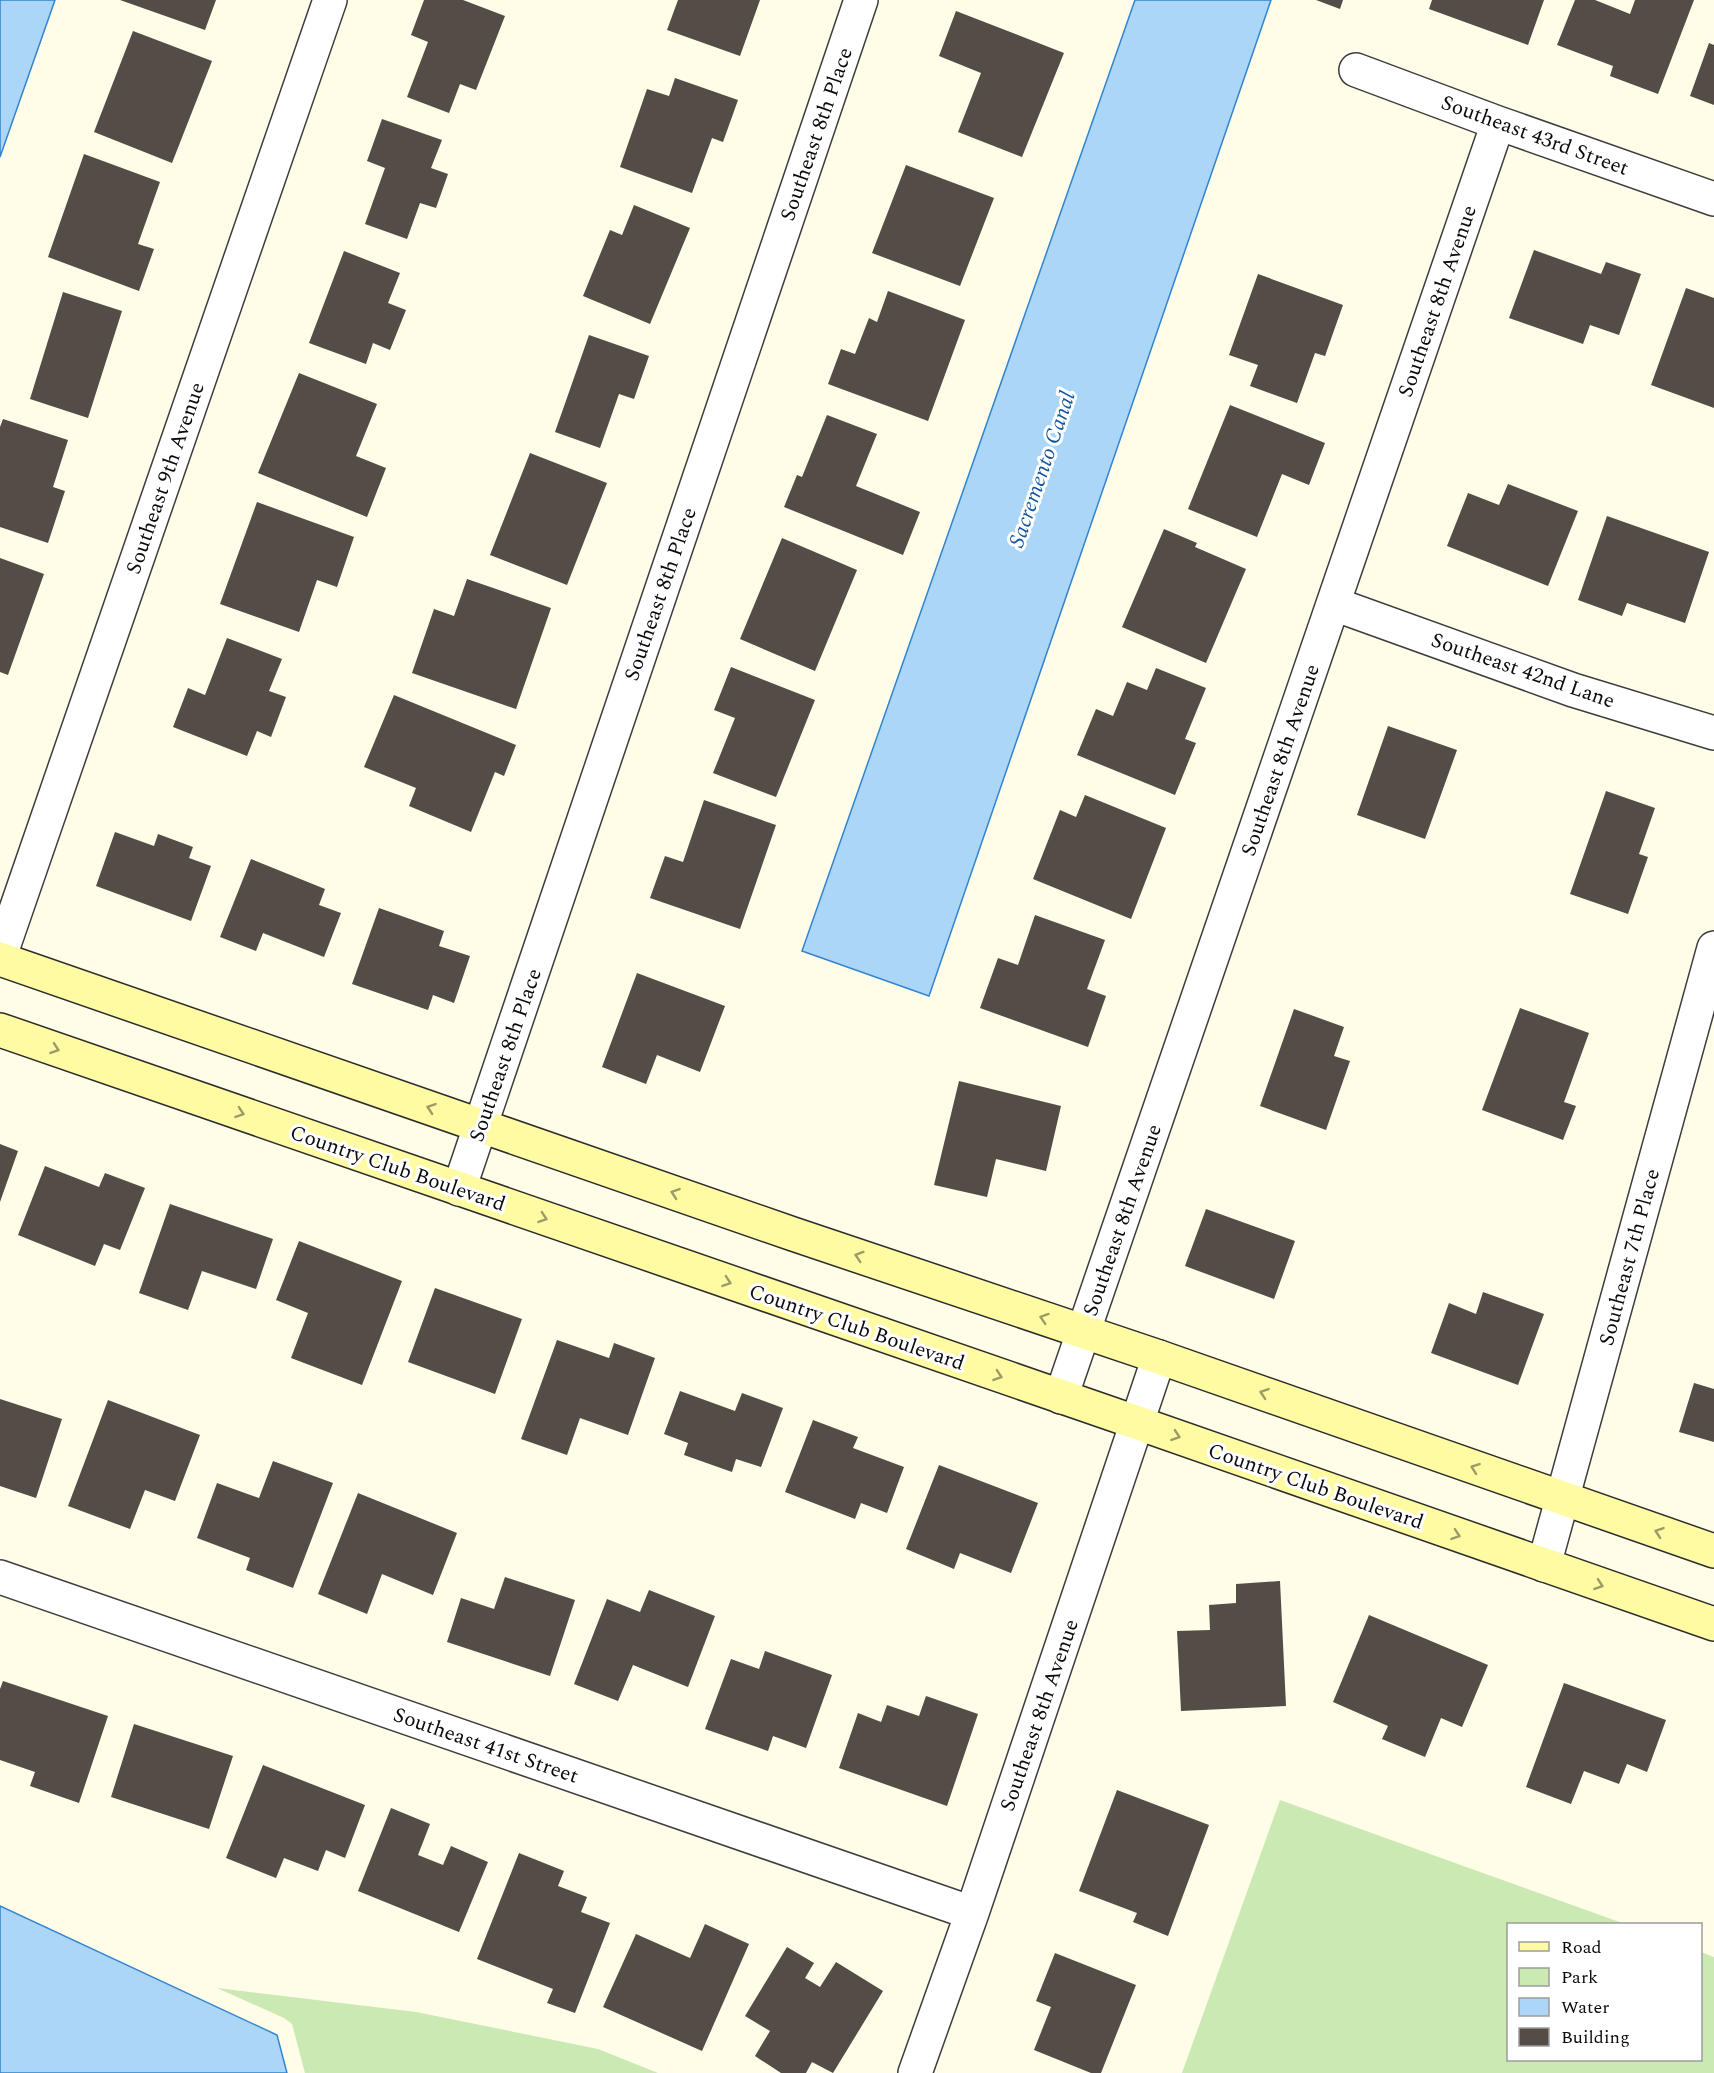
<svg xmlns="http://www.w3.org/2000/svg" width="1714" height="2073" font-family="Spectral,serif">
<style>
.green{fill:#cbe9b2}
.water{fill:#abd6f7;stroke:#3185d0;stroke-width:1.5}
.building{fill:#534c47}
.lines{fill:none;stroke-linecap:round;stroke-linejoin:round}
.minor-casing{stroke:#3d3d3d;stroke-width:36}
.secondary-casing{stroke:#2c2c2c;stroke-width:36}
.minor{stroke:#fff;stroke-width:33}
.secondary{stroke:#fffba3;stroke-width:33}
.oneway{stroke:#9d9b66}
.labels{text-anchor:middle;stroke-width:6;stroke-linejoin:round;paint-order:stroke}
.street-label{font-size:21px;fill:#0a0a0a;stroke:#fff}
.water-label{font-size:22px;font-style:italic;fill:#12579e;stroke:#fff}
</style>
<rect width="100%" height="100%" fill="#fffce8"/>
<path class="green" d="M1280 1800 1625 1924H1508V2060H1700L1701 1952 1714 1957V2073H1182Z
M217 1988 416 2012 598 2049 658 2073H305L292 2024 284 2018Z"/>
<path class="water" d="M0 0H55L0 157Z
M1135 0H1271L929 996 802 951Z
M0 1906 277 2035 287 2073H0Z"/>
<path class="building" d="M120 0H216L205 30Z
M424 0H463L505 16 476 90 460 84 449 113 407 97 428 42 411 35Z
M678 0H760L740 56 667 30Z
M1316 0H1343L1340 9Z
M1432 0H1544L1528 45 1429 9Z
M1575 0H1595L1630 14 1635 0H1694L1658 94 1610 76 1613 66 1557 45Z
M956 11 1064 53 1022 157 958 132 981 73 939 56Z
M133 31 212 61 172 163 94 132Z
M1709 43 1714 45V105L1690 96Z
M675 78 738 100 723 142 712 138 692 193 620 167 647 89 669 96Z
M382 119 442 140 431 168 448 174 436 208 420 203 407 239 365 224 385 168 367 161Z
M84 154 160 182 138 244 154 249 139 291 48 257Z
M906 165 994 198 960 286 872 253Z
M634 205 690 228 650 324 583 296 610 230 622 235Z
M1534 250 1601 274 1606 262 1641 274 1619 335 1590 325 1583 344 1509 318Z
M344 251 400 273 388 303 406 310 390 350 373 343 366 364 309 343Z
M1258 274 1343 305 1325 356 1315 353 1297 403 1250 386 1258 365 1229 355Z
M1686 288 1714 298V408L1651 385Z
M888 291 965 320 928 421 828 384 841 349 855 354 869 318 877 322Z
M63 292 122 311 88 418 30 399Z
M589 335 649 356 634 399 619 394 600 448 555 432Z
M299 373 377 404 356 456 386 468 367 517 258 473Z
M1230 405 1325 443 1309 485 1282 474 1257 537 1188 509Z
M827 415 877 434 856 486 920 512 903 555 784 507 797 475 802 477Z
M3 419 68 440 53 487 65 491 48 543 0 527V427Z
M530 453 607 483 567 585 490 555Z
M1508 484 1578 511 1548 586 1447 546 1468 493 1499 505Z
M257 502 354 537 337 587 317 580 299 632 220 604Z
M1607 516 1709 552 1685 623 1627 603 1622 616 1578 600Z
M1164 529 1197 543 1195 547 1246 569 1206 663 1122 627Z
M782 538 857 570 815 671 740 639Z
M0 558 44 574 8 675 0 672Z
M467 579 551 608 516 709 412 673 434 609 454 616Z
M227 638 282 659 269 691 286 697 271 737 257 731 247 756 173 727 188 688 205 695Z
M731 667 815 700 776 797 713 773 735 718 714 710Z
M1156 668 1206 688 1185 739 1196 743 1175 795 1077 755 1096 709 1113 716 1127 682 1147 690Z
M394 695 516 745 504 776 495 772 471 832 409 806 416 788 364 767Z
M1388 726 1457 750 1425 839 1357 815Z
M1606 791 1655 808 1639 854 1648 857 1628 914 1570 894Z
M1085 795 1166 828 1131 919 1033 879 1060 810 1076 817Z
M704 800 776 825 740 929 650 898 665 856 683 862Z
M115 832 154 846 158 834 193 847 189 858 211 866 191 921 96 886Z
M251 859 325 889 319 905 341 913 324 957 263 933 256 951 220 937Z
M379 908 444 931 439 946 470 956 454 1003 433 995 428 1010 352 984Z
M1035 915 1105 940 1087 989 1106 996 1088 1047 980 1008 998 958 1018 965Z
M637 973 725 1006 700 1072 657 1055 646 1084 602 1067Z
M1520 1008 1589 1033 1564 1102 1576 1106 1563 1140 1482 1110Z
M1294 1009 1344 1027 1334 1056 1350 1061 1326 1130 1260 1106Z
M959 1081 1061 1106 1046 1171 996 1159 987 1197 934 1185Z
M0 1144 18 1151 0 1202Z
M45 1166 99 1187 105 1173 145 1188 120 1250 104 1244 95 1266 18 1235Z
M170 1204 273 1239 256 1289 202 1271 188 1310 139 1293Z
M1206 1209 1295 1241 1274 1299 1185 1266Z
M299 1241 402 1281 362 1385 291 1358 308 1313 276 1300Z
M435 1288 522 1319 495 1394 408 1362Z
M1483 1292 1544 1314 1518 1385 1431 1353 1449 1303 1476 1314Z
M557 1340 609 1358 614 1343 655 1358 628 1435 580 1418 567 1455 521 1439Z
M1694 1383 1714 1389V1442L1679 1432Z
M680 1391 735 1411 742 1393 783 1408 761 1467 736 1459 732 1472 684 1455 688 1443 664 1434Z
M0 1399 62 1419 36 1498 0 1486Z
M108 1400 200 1435 175 1501 145 1490 130 1529 68 1506Z
M813 1420 858 1437 853 1448 904 1467 887 1513 861 1503 855 1519 785 1492Z
M273 1461 333 1483 293 1588 246 1570 250 1558 197 1538 217 1483 259 1498Z
M939 1465 1038 1503 1011 1573 960 1553 954 1569 906 1549Z
M358 1493 457 1533 433 1595 382 1574 367 1614 318 1594Z
M505 1577 575 1600 550 1676 447 1642 461 1598 494 1609Z
M1280 1581 1286 1706 1181 1711 1177 1631 1210 1630 1209 1605 1236 1603V1584Z
M649 1590 715 1616 688 1687 633 1665 618 1701 574 1684 607 1599 640 1612Z
M1369 1615 1488 1665 1462 1727 1441 1718 1425 1757 1382 1739 1388 1726 1333 1702Z
M765 1651 832 1675 806 1748 773 1736 768 1751 705 1729 731 1659 759 1669Z
M3 1681 108 1716 79 1803 30 1786 35 1772 0 1760V1689Z
M1564 1683 1666 1720 1647 1772 1627 1764 1619 1784 1584 1771 1571 1804 1526 1787Z
M926 1696 978 1714 947 1806 839 1768 858 1713 881 1722 887 1705 919 1716Z
M134 1724 233 1756 209 1829 111 1797Z
M263 1765 365 1805 345 1858 326 1850 318 1871 284 1858 276 1878 226 1858Z
M1117 1790 1209 1825 1168 1936 1133 1922 1137 1913 1079 1891Z
M391 1808 430 1824 418 1855 443 1865 451 1846 488 1862 459 1932 358 1891Z
M519 1853 564 1871 558 1886 587 1897 581 1912 610 1923 575 2013 547 2003 553 1989 477 1959Z
M705 1924 749 1944 702 2051 603 2007 636 1934 690 1958Z
M787 1947 814 1963 805 1978 820 1987 836 1962 883 1991 833 2073 812 2062 806 2073H781L755 2056 770 2031 745 2016Z
M1055 1953 1136 1985 1101 2073H1091L1034 2050 1051 2007 1036 2001Z"/>
<g class="lines">
<defs>
<path id="minor" d="M1356 70 1498 123 1714 199
M1334 604 1573 690 1714 733
M0 956 330 0
M459 1189 861 0
M1061 1397 1498 123
M1544 1565 1714 948
M0 1577 972 1913
M915 2073 972 1913 1159 1357"/>
<path id="secondary" d="M0 959 793 1234 1159 1357 1714 1551
M0 1030 1138 1423 1714 1624"/>
</defs>
<use href="#minor" class="minor-casing"/>
<use href="#secondary" class="secondary-casing"/>
<use href="#minor" class="minor"/>
<use href="#secondary" class="secondary"/>
</g>
<defs><path id="oneway-chevron" d="M-2-3.5L2.5 0L-2 3.5" fill="none" stroke-width="1.6" stroke-linecap="round" stroke-linejoin="round" transform="scale(1.5)"/></defs>
<g class="oneway">
<use href="#oneway-chevron" transform="translate(55 1049) rotate(19)"/>
<use href="#oneway-chevron" transform="translate(431 1108) rotate(-161)"/>
<use href="#oneway-chevron" transform="translate(240 1113) rotate(19)"/>
<use href="#oneway-chevron" transform="translate(675 1193) rotate(-161)"/>
<use href="#oneway-chevron" transform="translate(543 1218) rotate(19)"/>
<use href="#oneway-chevron" transform="translate(859 1256) rotate(-162)"/>
<use href="#oneway-chevron" transform="translate(727 1282) rotate(19)"/>
<use href="#oneway-chevron" transform="translate(1044 1318) rotate(-162)"/>
<use href="#oneway-chevron" transform="translate(998 1376) rotate(19)"/>
<use href="#oneway-chevron" transform="translate(1264 1393) rotate(-161)"/>
<use href="#oneway-chevron" transform="translate(1176 1436) rotate(19)"/>
<use href="#oneway-chevron" transform="translate(1475 1468) rotate(-160)"/>
<use href="#oneway-chevron" transform="translate(1659 1532) rotate(-161)"/>
<use href="#oneway-chevron" transform="translate(1456 1535) rotate(19)"/>
<use href="#oneway-chevron" transform="translate(1599 1585) rotate(19)"/>
</g>
<g class="labels">
<g class="street-label">
<text transform="translate(816 134) rotate(-71)" y="7">Southeast 8th Place</text>
<text transform="translate(1535 135) rotate(20)" y="7">Southeast 43rd Street</text>
<text transform="translate(1437 301) rotate(-71)" y="7">Southeast 8th Avenue</text>
<text transform="translate(165 478) rotate(-71)" y="7">Southeast 9th Avenue</text>
<text transform="translate(660 594) rotate(-71)" y="7">Southeast 8th Place</text>
<text transform="translate(1523 670) rotate(19)" y="7">Southeast 42nd Lane</text>
<text transform="translate(1280 760) rotate(-71)" y="7">Southeast 8th Avenue</text>
<text transform="translate(505 1055) rotate(-71)" y="7">Southeast 8th Place</text>
<text transform="translate(398 1168) rotate(19)" y="7">Country Club Boulevard</text>
<text transform="translate(1122 1220) rotate(-71)" y="7">Southeast 8th Avenue</text>
<text transform="translate(1629 1257) rotate(-75)" y="7">Southeast 7th Place</text>
<text transform="translate(857 1327) rotate(19)" y="7">Country Club Boulevard</text>
<text transform="translate(1316 1486) rotate(19)" y="7">Country Club Boulevard</text>
<text transform="translate(1039 1715) rotate(-71)" y="7">Southeast 8th Avenue</text>
<text transform="translate(486 1745) rotate(19)" y="7">Southeast 41st Street</text>
</g>
<g class="water-label">
<text transform="translate(1041 469) rotate(-71)" y="8">Sacremento Canal</text>
</g>
</g>
<rect x="1507" y="1923" width="195" height="138" fill="#ffffff" stroke="#9d9d9d" stroke-width="1.5"/>
<rect x="1519" y="1942" width="30" height="9" fill="#fffba3" stroke="#9d9d9d" stroke-width="1.5"/>
<text x="1561" y="1953" font-size="18" fill="#0a0a0a">Road</text>
<rect x="1519" y="1968" width="30" height="18" fill="#cbe9b2" stroke="#9d9d9d" stroke-width="1.5"/>
<text x="1561" y="1983" font-size="18" fill="#0a0a0a">Park</text>
<rect x="1519" y="1998" width="30" height="18" fill="#abd6f7" stroke="#9d9d9d" stroke-width="1.5"/>
<text x="1561" y="2013" font-size="18" fill="#0a0a0a">Water</text>
<rect x="1519" y="2028" width="30" height="18" fill="#534c47" stroke="#9d9d9d" stroke-width="1.5"/>
<text x="1561" y="2043" font-size="18" fill="#0a0a0a">Building</text>
</svg>
